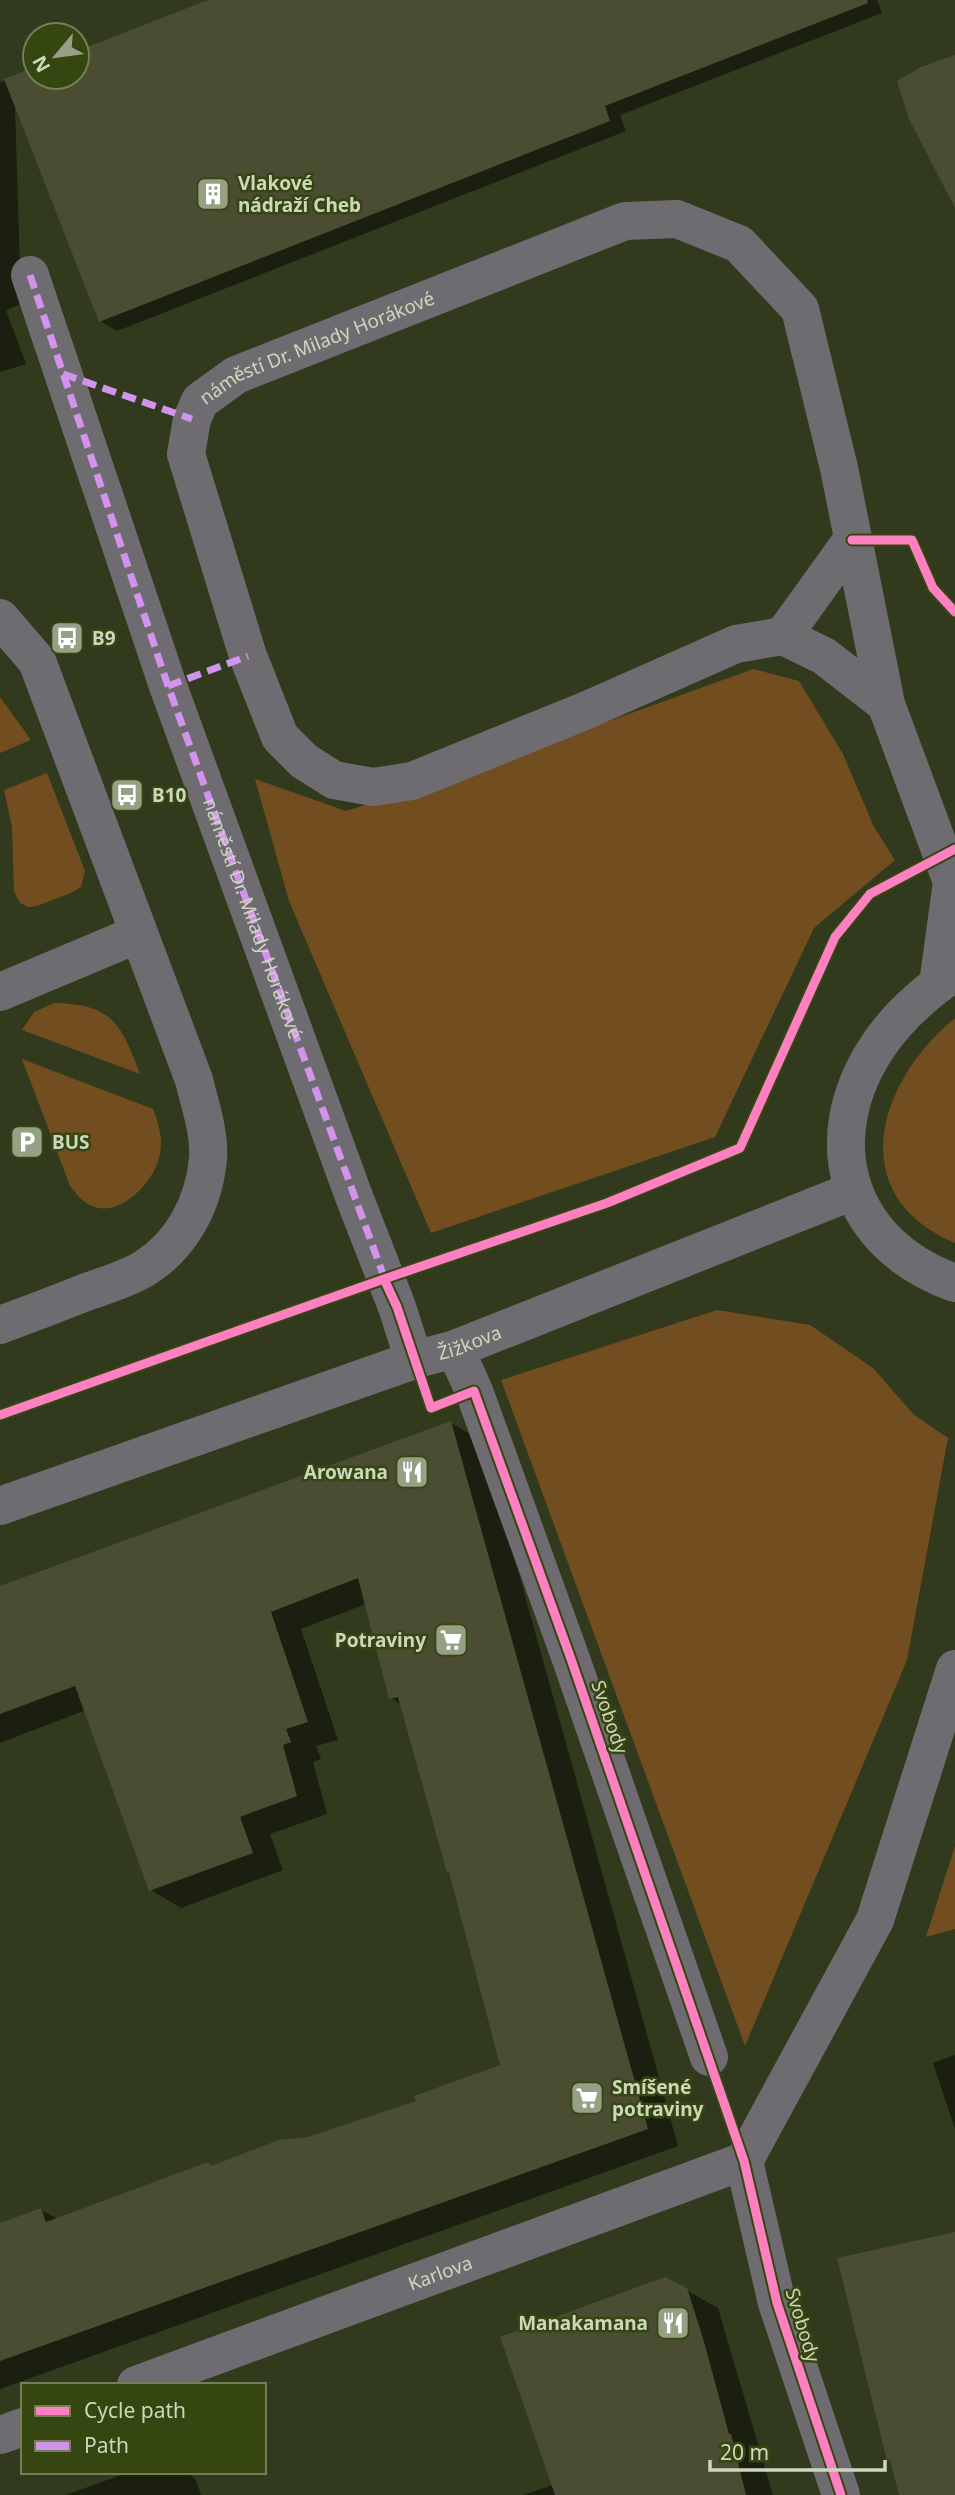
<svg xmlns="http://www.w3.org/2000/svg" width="955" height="2495" font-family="'Noto Sans',sans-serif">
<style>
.green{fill:#724d20}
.shadow{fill:#0007}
.building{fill:#4a4d32}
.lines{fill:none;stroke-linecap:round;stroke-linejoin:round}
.minor{stroke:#6f6c71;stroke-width:38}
.quiet{stroke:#d193ec;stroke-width:7;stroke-dasharray:14 7;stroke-linecap:butt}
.cycleway-casing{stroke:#354611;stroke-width:13}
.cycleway{stroke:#ff80c0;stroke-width:9}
.labels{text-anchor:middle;stroke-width:5;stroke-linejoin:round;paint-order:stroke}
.poi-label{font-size:19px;font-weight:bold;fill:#ccd7bc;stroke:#354611;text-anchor:start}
.street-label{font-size:19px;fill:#ccd7bc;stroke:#354611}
</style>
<rect width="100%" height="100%" fill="#313a1d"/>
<path class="green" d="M753 669 799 681 843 754 874 827 895 860 814 928 715 1137 431 1233 289 901 255 779 346 811 477 769Z
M0 697 31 740 0 753Z
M47 773 85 871 81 887 73 892 37 906 28 907 20 903 14 891 12 827 4 790Z
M54 1003C113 1004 121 1024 140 1074L22 1030 34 1012Z
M955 1018V1243C842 1195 878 1081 955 1018Z
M22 1059 153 1109C159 1125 164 1140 159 1158 153 1183 118 1220 90 1205 81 1201 76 1193 70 1186Z
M717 1310 810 1325 873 1368 914 1415 948 1438 907 1660 745 2046 501 1380Z
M955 1846V1929L926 1937Z"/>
<path class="shadow" d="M214 0H877L882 13 620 115 626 131 117 331 100 321 15 104 21 304 6 310 26 364 0 372V82L3 81 8 84 35 69V77H77V53Z
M451 1423 482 1441 678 2146 0 2389V2224L41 2210 58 2219 208 2164 213 2167 308 2139 418 2102 502 2066 451 1873 448 1872 402 1705 391 1698 366 1604 301 1629 338 1740 316 1746 321 1759 313 1762 327 1814 270 1834 283 1870 181 1908 151 1890 86 1710 0 1743V1589Z
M955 2055V2129L933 2063Z
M686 2290 718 2308 773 2495H523L553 2485Z
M129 2472H185L195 2478 201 2495H66Z"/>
<path class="building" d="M208 0H867L868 3 605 106 610 121 99 322 4 79 35 67V77H77V51Z
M955 55V208L909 119 897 81 921 67Z
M451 1421 648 2129 0 2361V2223L41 2208 46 2222 208 2162 211 2166 279 2140 308 2137 416 2101 414 2096 500 2065 449 1872 447 1873 398 1697 389 1699 358 1578 271 1612 308 1722 286 1729 291 1742 283 1745 297 1796 240 1817 253 1853 149 1891 75 1686 0 1714V1586Z
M955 2232V2495H899L890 2460 887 2461 837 2258Z
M665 2277 687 2288 703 2338 729 2434H731L746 2495H555L500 2337Z"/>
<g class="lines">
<g class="minor">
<path d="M30 275 168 686 353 1194 397 1307 414 1360"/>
<path d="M0 618 37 661 194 1080C200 1105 210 1133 208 1159 204 1202 183 1244 145 1268 126 1280 102 1286 81 1294 54 1305 27 1315 0 1325"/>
<path d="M783 636 852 540"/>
<path id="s1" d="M886 704 824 656 783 636 736 644 587 710 412 781 373 787 334 780 304 761 280 737 248 656 186 454 192 419 200 401 236 375 625 221 677 219 739 244 800 309 839 468 886 704 952 882 938 984"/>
<path d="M955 972C926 992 898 1016 878 1046 815 1140 847 1245 955 1283"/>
<path d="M0 992 138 934"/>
<path d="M455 1349 474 1391 571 1659 709 2057"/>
<path id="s2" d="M0 1506 414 1360 455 1349 853 1191"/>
<path id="s3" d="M136 2385 744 2161"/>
<path d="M0 2435 23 2427"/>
<path d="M841 2495 777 2303 744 2161 875 1920 955 1669"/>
</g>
<g class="quiet">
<path id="s4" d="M30 275 168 686 387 1285"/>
<path d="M63 374 192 419"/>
<path d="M168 686 248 656"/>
</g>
<defs>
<path id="cycleway" d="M852 540H912L933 588 955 612
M384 1279 397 1307 431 1408 474 1391 571 1659 744 2161 777 2303 841 2495
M0 1415 384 1279 607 1203 740 1148 835 937 870 894 955 849"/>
</defs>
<use href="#cycleway" class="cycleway-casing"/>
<use href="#cycleway" class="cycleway"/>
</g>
<defs>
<symbol id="building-square" viewBox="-11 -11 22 22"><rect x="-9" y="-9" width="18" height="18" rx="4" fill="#96a084" stroke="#354611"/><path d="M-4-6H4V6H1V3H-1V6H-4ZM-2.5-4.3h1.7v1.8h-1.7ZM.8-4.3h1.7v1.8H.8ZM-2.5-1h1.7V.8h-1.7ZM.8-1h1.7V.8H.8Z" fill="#fff"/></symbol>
<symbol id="bus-square" viewBox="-11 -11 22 22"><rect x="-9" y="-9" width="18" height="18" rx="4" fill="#96a084" stroke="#354611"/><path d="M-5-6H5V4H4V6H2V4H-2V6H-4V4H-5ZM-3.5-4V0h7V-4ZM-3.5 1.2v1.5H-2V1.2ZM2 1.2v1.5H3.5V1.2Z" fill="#fff"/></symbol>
<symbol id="parking-square" viewBox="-11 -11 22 22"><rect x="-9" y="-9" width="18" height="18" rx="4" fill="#96a084" stroke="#354611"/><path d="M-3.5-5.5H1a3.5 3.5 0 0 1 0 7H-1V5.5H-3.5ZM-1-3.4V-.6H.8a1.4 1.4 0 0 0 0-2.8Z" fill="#fff"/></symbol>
<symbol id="restaurant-square" viewBox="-11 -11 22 22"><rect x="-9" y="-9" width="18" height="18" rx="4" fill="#96a084" stroke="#354611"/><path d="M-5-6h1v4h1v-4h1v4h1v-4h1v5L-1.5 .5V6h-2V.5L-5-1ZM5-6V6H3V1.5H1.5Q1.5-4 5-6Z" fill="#fff"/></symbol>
<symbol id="supermarket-square" viewBox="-11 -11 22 22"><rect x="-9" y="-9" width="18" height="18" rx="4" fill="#96a084" stroke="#354611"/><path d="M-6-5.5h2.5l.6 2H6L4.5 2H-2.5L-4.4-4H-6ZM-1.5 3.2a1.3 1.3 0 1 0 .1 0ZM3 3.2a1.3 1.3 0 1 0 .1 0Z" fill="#fff"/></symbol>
</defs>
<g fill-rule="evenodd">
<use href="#building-square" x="194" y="175" width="38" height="38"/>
<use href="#bus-square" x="48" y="619" width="38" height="38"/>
<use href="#bus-square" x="108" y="776" width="38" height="38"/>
<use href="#parking-square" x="8" y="1123" width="38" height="38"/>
<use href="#restaurant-square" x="393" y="1453" width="38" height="38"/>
<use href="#supermarket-square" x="432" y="1621" width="38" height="38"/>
<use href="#supermarket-square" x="568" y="2079" width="38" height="38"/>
<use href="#restaurant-square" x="654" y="2304" width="38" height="38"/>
</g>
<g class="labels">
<g class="poi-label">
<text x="238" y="190">Vlakové<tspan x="238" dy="22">nádraží Cheb</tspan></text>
<text x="92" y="645">B9</text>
<text x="152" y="802">B10</text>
<text x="52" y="1149">BUS</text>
<text x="388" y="1479" text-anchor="end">Arowana</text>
<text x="426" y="1647" text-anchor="end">Potraviny</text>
<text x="612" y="2094">Smíšené<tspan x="612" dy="22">potraviny</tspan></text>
<text x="648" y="2330" text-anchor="end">Manakamana</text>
</g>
<g class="street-label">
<text dy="7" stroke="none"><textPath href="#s1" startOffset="1155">náměstí Dr. Milady Horákové</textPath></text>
<text dy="7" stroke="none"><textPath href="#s4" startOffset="681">náměstí Dr. Milady Horákové</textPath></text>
<text dy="7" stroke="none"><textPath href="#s2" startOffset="497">Žižkova</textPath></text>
<text transform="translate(610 1717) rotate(71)" y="7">Svobody</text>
<text dy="7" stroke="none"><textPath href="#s3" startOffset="324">Karlova</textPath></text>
<text transform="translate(803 2325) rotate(73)" y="7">Svobody</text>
</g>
</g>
<rect x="21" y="2383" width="245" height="91" fill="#354611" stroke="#718055" stroke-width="2"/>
<rect x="35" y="2406" width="35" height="10" fill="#ff80c0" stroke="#718055" stroke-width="2"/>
<text x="84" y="2418" font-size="21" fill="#ccd7bc">Cycle path</text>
<rect x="35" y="2441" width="35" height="10" fill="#d193ec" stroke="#718055" stroke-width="2"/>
<text x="84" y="2453" font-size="21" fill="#ccd7bc">Path</text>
<g transform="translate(56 56) rotate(241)"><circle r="33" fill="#354611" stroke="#718055" stroke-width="2"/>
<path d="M0-5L12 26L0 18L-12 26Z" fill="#96a084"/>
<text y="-10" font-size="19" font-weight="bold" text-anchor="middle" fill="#ccd7bc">N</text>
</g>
<path d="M710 2460v10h175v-10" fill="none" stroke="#ccd7bc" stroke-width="3.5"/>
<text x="720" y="2460" font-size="21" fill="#ccd7bc" stroke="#354611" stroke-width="5" paint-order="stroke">20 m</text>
</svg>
